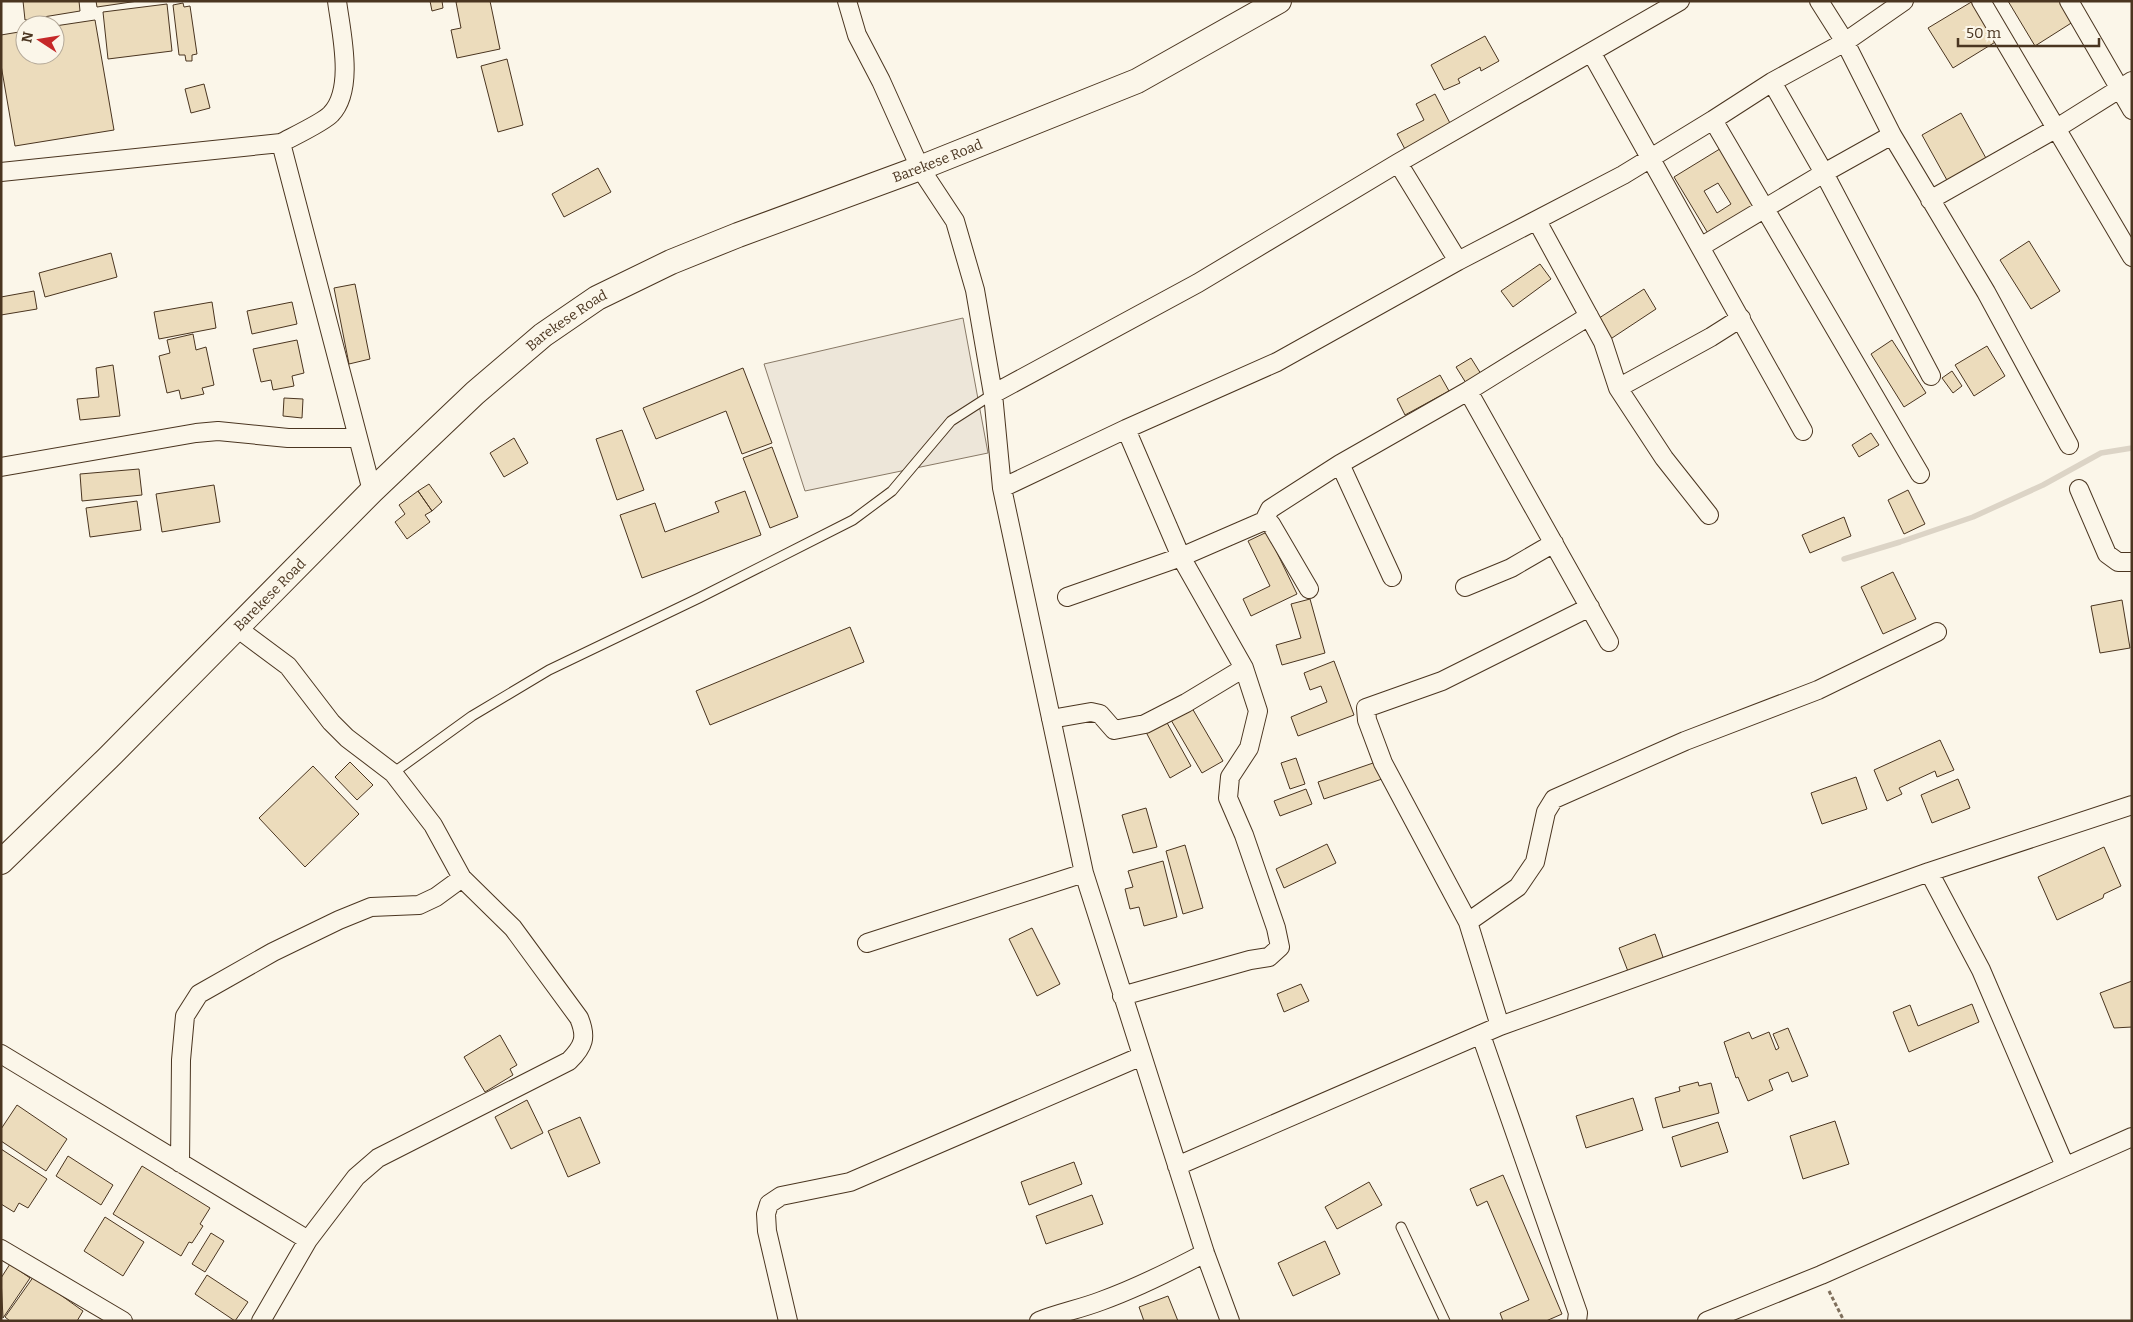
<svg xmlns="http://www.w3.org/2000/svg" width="2133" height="1322" font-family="Bitter,serif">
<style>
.green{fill:#ede6d9;stroke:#887966}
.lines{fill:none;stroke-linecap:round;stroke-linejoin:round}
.stream{stroke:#dcd4c6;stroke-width:5.5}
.building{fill:#ecdcbc;stroke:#4a3520;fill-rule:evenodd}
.lane-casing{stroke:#4a3520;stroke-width:11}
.street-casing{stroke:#4a3520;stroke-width:20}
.secondary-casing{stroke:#4a3520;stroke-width:26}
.path{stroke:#7f6f5c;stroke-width:3;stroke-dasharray:4 2.5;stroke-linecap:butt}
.lane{stroke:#fbf6e9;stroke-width:9}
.street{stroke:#fbf6e9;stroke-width:18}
.secondary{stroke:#fbf6e9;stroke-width:24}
.labels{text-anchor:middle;stroke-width:4;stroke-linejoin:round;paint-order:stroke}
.street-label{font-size:14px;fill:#4a3520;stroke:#fbf6e9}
</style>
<rect width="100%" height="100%" fill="#fbf6e9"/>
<path class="green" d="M963 318 988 453 805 491 764 364Z"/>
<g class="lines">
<path class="stream" d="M1844 559 1900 542 1973 517 2043 485 2101 453 2132 448"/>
</g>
<path class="building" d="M23 1H79L80 11 25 20Z
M96 1H138L97 7Z
M430 1H442L443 8 432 11Z
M460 1H490L500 49 457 58 451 30 461 28 456 2Z
M1973 1 1997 41 1953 68 1928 28Z
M2008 1H2065L2076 20 2035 46Z
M183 3 184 7 190 6 197 54 192 55V61H186L185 55H179L173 5Z
M167 4 172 51 108 59 103 12Z
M95 20 114 130 15 146 1 65V35L25 31V55H55V26Z
M1485 36 1499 61 1481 71 1480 67 1458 79 1460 83 1444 90 1431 65Z
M507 59 523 125 498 132 481 66Z
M204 84 210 108 191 113 185 89Z
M1435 94 1453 129 1407 153 1397 134 1424 120 1416 104Z
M1961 113 1987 160 1948 182 1922 135Z
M1723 147 1757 205 1709 235 1674 177ZM1718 183 1731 204 1717 213 1704 191Z
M598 168 611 192 564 217 552 194Z
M2029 241 2060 291 2031 309 2000 260Z
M111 253 117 277 45 297 39 273Z
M1540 264 1551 279 1513 307 1501 291Z
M355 284 370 359 349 364 334 288Z
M1644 289 1656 309 1606 342 1593 322Z
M34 291 37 309 1 315V297Z
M212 302 216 328 159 339 154 312Z
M292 302 297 324 252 334 247 311Z
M193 334 196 350 206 347 214 385 202 388 204 394 181 399 179 390 167 393 159 356 170 353 167 340Z
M297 340 304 373 292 376 294 386 273 390 271 380 261 382 253 349Z
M1892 340 1926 393 1904 407 1871 354Z
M1987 346 2005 376 1974 396 1955 365Z
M1471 358 1481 374 1466 383 1456 367Z
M113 365 120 416 80 420 77 399 99 397 96 368Z
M743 368 772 443 742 454 726 411 656 439 643 408Z
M1952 371 1962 386 1953 393 1942 378Z
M1440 375 1449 391 1405 415 1397 399Z
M284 398 303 399 302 418 283 416Z
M622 430 644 490 617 500 596 439Z
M1871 433 1879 445 1859 457 1852 445Z
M514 438 528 463 504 477 490 453Z
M772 447 798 517 770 528 743 458Z
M139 469 142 495 82 501 80 474Z
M429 484 442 502 432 511 418 491Z
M214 485 220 522 162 532 156 494Z
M1908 490 1925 524 1904 534 1888 500Z
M418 491 432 511 425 515 430 522 407 539 395 522 405 514 399 505Z
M745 491 761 535 642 578 620 515 655 503 665 532 719 512 715 502Z
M137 501 141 530 90 537 86 508Z
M1844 517 1851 536 1810 553 1802 535Z
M1267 532 1297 594 1251 616 1243 599 1270 586 1248 541Z
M1893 572 1916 619 1883 634 1861 587Z
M1310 599 1325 653 1282 665 1276 645 1301 638 1291 604Z
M2122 600 2130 648 2100 653 2091 606Z
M850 627 864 662 710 725 696 691Z
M1334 661 1354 715 1298 736 1291 717 1327 702 1321 686 1310 690 1304 673Z
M1192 708 1223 761 1202 773 1171 720Z
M1166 721 1191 766 1170 778 1146 732Z
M1940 740 1954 770 1937 777 1935 771 1899 788 1902 794 1887 801 1874 770Z
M1296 758 1305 784 1290 789 1281 763Z
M350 762 373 785 357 800 335 777Z
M1376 762 1382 779 1324 799 1318 782Z
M313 766 359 814 305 867 259 818Z
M1856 777 1867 809 1822 824 1811 793Z
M1958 779 1970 808 1932 823 1921 795Z
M1306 789 1312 804 1280 816 1274 801Z
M1146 808 1157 847 1133 853 1122 815Z
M1327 844 1336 863 1284 888 1276 869Z
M1185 845 1203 908 1183 914 1166 851Z
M2104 847 2121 886 2104 894 2103 898 2057 920 2038 877Z
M1163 861 1177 917 1144 926 1139 907 1130 909 1125 889 1133 887 1128 871Z
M1032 928 1060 984 1037 996 1009 939Z
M1655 934 1664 960 1629 974 1619 948Z
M2132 981V1027L2114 1028 2100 993Z
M1301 984 1309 1001 1284 1012 1277 994Z
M1972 1004 1979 1022 1909 1052 1893 1012 1910 1005 1918 1026Z
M1788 1028 1808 1076 1792 1082 1788 1072 1769 1080 1773 1090 1748 1101 1738 1077 1736 1078 1724 1042 1749 1032 1752 1039 1769 1032 1776 1050 1779 1048 1773 1034Z
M500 1035 517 1065 510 1069 513 1075 485 1092 464 1057Z
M1698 1082 1699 1086 1711 1083 1719 1113 1663 1128 1655 1098 1680 1091 1679 1087Z
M1633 1098 1643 1130 1586 1148 1576 1116Z
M527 1100 543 1133 511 1149 495 1117Z
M17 1105 67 1139 46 1171 1 1141V1129Z
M580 1117 600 1163 568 1177 548 1131Z
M1835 1121 1849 1164 1803 1179 1790 1136Z
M1718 1122 1728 1152 1681 1167 1672 1137Z
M1 1149 47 1179 28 1208 19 1203 14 1212 1 1204Z
M68 1156 113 1185 101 1205 56 1176Z
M1074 1162 1082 1184 1029 1205 1021 1182Z
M142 1166 210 1208 200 1224 203 1226 192 1243 189 1242 181 1256 113 1214Z
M1503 1175 1562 1314 1546 1321H1503L1500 1313 1529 1300 1487 1201 1477 1206 1470 1189Z
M1369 1182 1382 1205 1337 1229 1325 1207Z
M1092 1195 1103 1224 1046 1244 1036 1216Z
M105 1217 144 1242 123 1276 84 1251Z
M211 1233 224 1241 205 1272 192 1264Z
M1325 1241 1340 1274 1293 1296 1278 1263Z
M10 1264 30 1278 3 1318 1 1278Z
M207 1275 248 1302 235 1321 195 1294Z
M34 1276 83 1311 77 1321H10L5 1317Z
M1168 1296 1178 1321H1144L1139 1307Z"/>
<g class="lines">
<defs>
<path id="lane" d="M393 773 472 716 549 670 699 598 853 520 892 491 951 421 993 394
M1401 1227 1445 1321"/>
<path id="street" d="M337 1C341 32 355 89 331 114 324 122 292 137 281 143L372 491
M847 1 857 35 881 81 920 168 955 221 975 290 993 394 1002 488 1084 873 1205 1253 1230 1321
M1819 1 1845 42 1892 135 1986 292 2069 445
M1981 1 2132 257
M2069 1 2132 110
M1591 52 1803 431
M1772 82 1824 173 1931 376
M1713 120 1920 474
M1398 163 1458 261
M1 172 281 143
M1930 200 2057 128 2132 81
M1537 221 1603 342 1618 388 1664 458 1709 515
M1702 246 1824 173 1892 135
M1618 388 1711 337 1741 318
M1468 391 1609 642
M993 394 1198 283 1398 163 1680 1
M1340 464 1392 577
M1 467 196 433 218 431 288 438H358
M1002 488 1126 429 1277 362 1458 261 1623 175 1713 120 1772 82 1845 42 1904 1
M2079 489 2107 554 2118 562H2132
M1264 521 1270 509 1340 464 1468 391 1589 316
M1465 587 1511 568 1554 543
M1067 597 1181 557 1264 521 1271 524 1309 589
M1051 719 1091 712 1100 714 1114 730 1145 724 1186 703 1244 668
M1929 872 1981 970 2065 1166
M1468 922 1518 887 1535 862 1546 812 1554 799 1685 741 1818 690 1937 632
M867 943 1084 873
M1122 996 1250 960 1269 957 1280 947 1276 928 1244 835 1228 798 1230 777 1249 748 1258 711 1244 668 1181 557 1126 429
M1500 1026 1468 922 1383 763 1367 720 1366 708 1442 681 1590 607
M1481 1035 1578 1313 1577 1321
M1 1054 308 1240 261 1321
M180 1163 181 1060 185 1016 199 994 273 952 339 920 371 907 419 905 436 897 462 878 433 825 393 773 347 738 331 722 288 666 237 628
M1177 1166 1500 1026 1929 872 2132 805
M308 1240 356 1177 378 1158 569 1061C584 1046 587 1037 579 1018L513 928 462 878
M1 1249 123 1321
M788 1321 767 1231 766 1214 769 1204 781 1196 850 1182 1142 1056
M1039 1321C1059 1313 1080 1309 1101 1301 1137 1288 1171 1271 1205 1253
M1707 1321 1821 1275 2132 1137"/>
<g id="secondary">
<path id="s1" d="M1 862 108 758 372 491 475 393 543 335 597 298 671 262 738 235 920 168 1137 81 1279 1"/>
</g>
</defs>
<use href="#lane" class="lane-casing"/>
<use href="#street" class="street-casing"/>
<use href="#secondary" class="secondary-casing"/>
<path class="path" d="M1829 1291 1844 1321"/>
<use href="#lane" class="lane"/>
<use href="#street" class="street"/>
<use href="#secondary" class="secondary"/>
</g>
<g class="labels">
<g class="street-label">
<text dy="5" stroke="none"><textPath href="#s1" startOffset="1189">Barekese Road</textPath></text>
<text dy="5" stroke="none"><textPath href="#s1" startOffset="784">Barekese Road</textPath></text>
<text dy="5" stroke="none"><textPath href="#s1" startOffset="379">Barekese Road</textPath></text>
</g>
</g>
<rect width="2133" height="1322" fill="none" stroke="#4a3520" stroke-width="5"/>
<g transform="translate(40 40) rotate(282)"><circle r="24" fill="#fbf6e9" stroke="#b4a999"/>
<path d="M0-4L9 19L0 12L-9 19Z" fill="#c62828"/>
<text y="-8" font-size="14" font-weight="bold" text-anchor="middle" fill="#4a3520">N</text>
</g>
<path d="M1958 38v8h141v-8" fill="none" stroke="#4a3520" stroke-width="2.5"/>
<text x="1966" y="38" font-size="15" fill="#4a3520" stroke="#fbf6e9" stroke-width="4" paint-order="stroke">50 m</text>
</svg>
